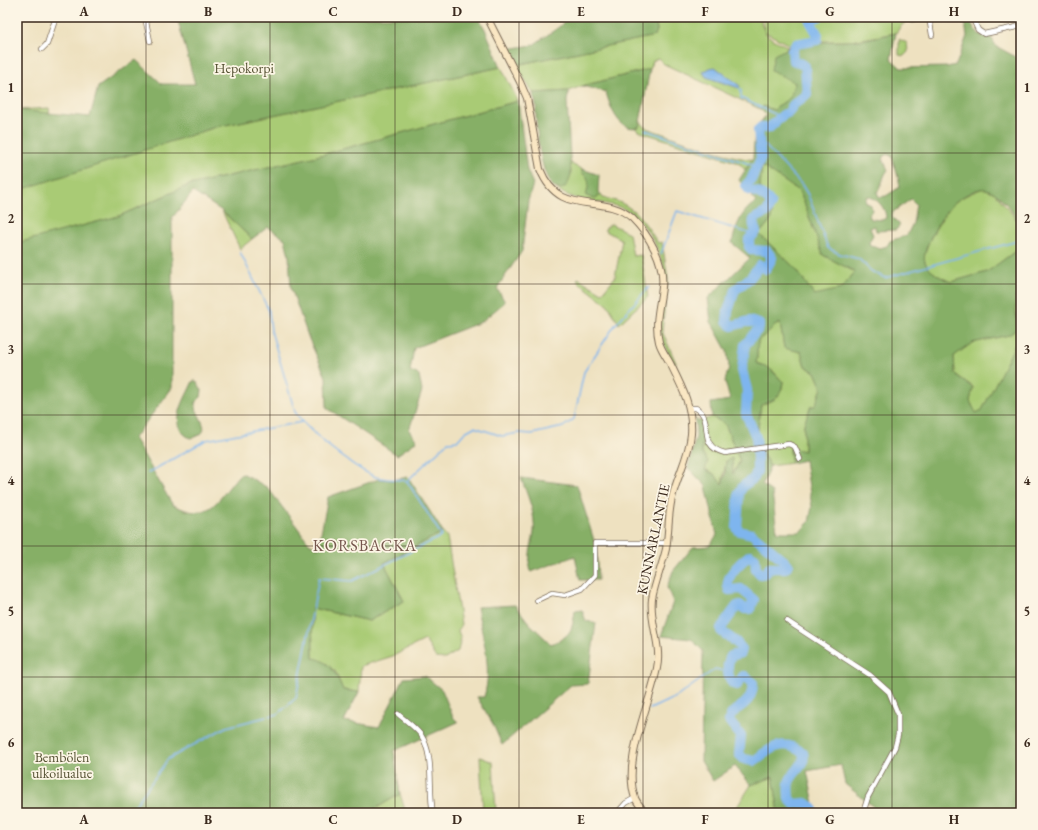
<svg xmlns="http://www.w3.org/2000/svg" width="1038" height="830" font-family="'EB Garamond',serif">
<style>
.green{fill:#a9cb74;stroke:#727a49}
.forest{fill:#86af66;stroke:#606c42;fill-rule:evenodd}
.water{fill:#7eb5ee;stroke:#5c7086}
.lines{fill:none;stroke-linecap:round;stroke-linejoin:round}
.stream{stroke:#7eb5ee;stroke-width:1.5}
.river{stroke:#7eb5ee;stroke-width:10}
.street-casing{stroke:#7a6a57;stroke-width:6}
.secondary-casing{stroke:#7a6a57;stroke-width:8}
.street{stroke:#fff;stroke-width:4.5}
.secondary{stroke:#fae7c3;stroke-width:6}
.grid{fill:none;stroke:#3b2a1e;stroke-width:1;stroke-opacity:0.55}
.labels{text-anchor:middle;stroke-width:3.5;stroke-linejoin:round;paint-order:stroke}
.park-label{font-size:14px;fill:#565234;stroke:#fcf5e5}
.street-label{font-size:14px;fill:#3b2a1e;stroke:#fcf5e5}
.quarter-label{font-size:16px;letter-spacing:1px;fill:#76574e;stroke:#fcf5e5}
.neatline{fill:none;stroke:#3b2a1e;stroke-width:1.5}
.grid-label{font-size:13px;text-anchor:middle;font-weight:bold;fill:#3b2a1e}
</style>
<rect width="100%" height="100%" fill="#fcf5e5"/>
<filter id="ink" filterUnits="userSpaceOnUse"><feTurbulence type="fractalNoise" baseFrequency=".025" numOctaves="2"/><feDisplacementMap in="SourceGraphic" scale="8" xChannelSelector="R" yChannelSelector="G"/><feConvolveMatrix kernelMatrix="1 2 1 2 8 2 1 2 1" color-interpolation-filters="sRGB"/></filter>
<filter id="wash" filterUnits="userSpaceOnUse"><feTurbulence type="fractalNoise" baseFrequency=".012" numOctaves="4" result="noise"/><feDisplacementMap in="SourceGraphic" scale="16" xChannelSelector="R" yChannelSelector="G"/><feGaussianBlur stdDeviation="0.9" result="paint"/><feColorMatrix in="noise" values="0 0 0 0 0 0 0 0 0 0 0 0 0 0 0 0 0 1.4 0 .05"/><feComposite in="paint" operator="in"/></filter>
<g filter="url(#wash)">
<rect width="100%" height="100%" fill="#eee1c0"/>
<path class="green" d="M655 17H761C761 36 773 40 789 47L786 48 795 83 790 97 774 110 763 107 760 109 664 64 658 58 653 61 650 69 582 86 569 91 533 93 516 65 654 36 657 30Z
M764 17H921L922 20 912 23 910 18 901 26 896 33 851 41H817L791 46 767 33 764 30Z
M899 39 907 43 908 52 904 56 899 55Z
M501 67 518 101 317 156 189 185 119 216 60 232 17 813V110L49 108 55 178 216 127Z
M640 121 646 128C664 134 740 162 753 159L745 170 741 165 736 162 638 131 635 128 639 127Z
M570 161 573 165 582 169V173L586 176 590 182 587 191 597 198 601 195 603 198C633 202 643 220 658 243L662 242 668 279 662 331 676 363 675 364C670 355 663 346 661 337 656 321 663 307 665 291 668 265 652 229 631 213 611 198 579 207 554 187L571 175Z
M762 165 800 192 823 255 855 272 841 289 814 296 796 269 759 234 771 220 760 187Z
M984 188 995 193 1021 225V247L987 272 951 282C942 278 929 272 925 262 920 250 945 212 954 203 961 197 975 191 984 188Z
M222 211 252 239 240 249Z
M611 224 629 233 633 256 641 255 648 297 619 324 608 305 577 281 578 278 602 293 615 277 622 240 604 230Z
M1021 296V350L1015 346 982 411 975 413 970 401 973 387 955 374 954 356 972 343 1008 335 1015 297Z
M780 323 784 347 801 352 805 366 815 372 822 388 815 407 811 406 804 424V451L790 449 791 463 770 466 760 450 758 427 761 405 782 389 783 382 773 371 756 363C758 356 756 347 759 340 763 335 770 334 772 327Z
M712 417 725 424 740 461 733 474 726 461 722 484 714 474 705 469 702 453V444L707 442 700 421Z
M443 532 447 537 461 624 458 631 461 638 458 651 445 659 436 658 425 640 393 656 361 666 359 692 343 690 335 671 313 658 312 608 369 621 404 601 384 563Z
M480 757 493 762 496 813H483Z
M773 777 779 813H736L735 810 751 785Z
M400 794 406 813H368Z"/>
<path class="forest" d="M177 17H478L485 29 501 67 216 127 17 191V110L90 117 98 87 136 60 162 84H195Z
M569 17H655L657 30 655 36 516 65 507 49 533 45 559 27Z
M964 17H968C974 28 977 38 991 37L996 46 1021 60V225C1013 213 1000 191 985 189 977 187 960 198 954 203 945 210 920 250 925 262 929 272 942 278 951 282L987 272 1021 247V296L1015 297 1017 329 1009 335 972 343 954 356 955 374 973 388 970 401 976 413 982 410 1015 345 1021 350V813H881L845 784 841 765 807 771 816 813H779L773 777 751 785 735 766 713 781 701 761 703 651 691 639 661 636 673 602 667 587 673 571 693 547 709 546 717 535 706 486 688 468 696 437 695 419 700 421 707 442 702 444V453L708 461 705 470 714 474 722 484 725 475 726 461 732 458 733 474 740 461 725 424 712 417 711 403 730 400 725 381 729 367 727 351 711 322 708 298 750 258 732 243C736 226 741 211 756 202L739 180 753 158 755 129 766 115 760 109 763 106 774 110 790 97 795 83 771 70 774 55C799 41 822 42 850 41 865 40 881 36 896 33L891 59 901 68 947 67 956 65 967 36ZM886 154 892 156C894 167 899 176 900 187L886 196 879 197 877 192C883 186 882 176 888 170L883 159ZM762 166 800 192 823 255 855 272 841 289 814 295 796 269 759 234 771 220 774 203 760 187ZM867 196C877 198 886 208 886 218L882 220 871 219 869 215 872 210 871 205 865 202ZM911 199 916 204 913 223 907 235 890 241 887 246 880 248 870 246 869 242 873 235 870 228 875 226 876 231 896 230 900 225 892 217 893 212ZM780 323 784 348 801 352 805 366 815 372 822 388 815 406H811L804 424V451L790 448 791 463 805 460 812 507 809 522 800 532H777L772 492 762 485 770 466 760 450 758 427 761 405C776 400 780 398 783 382L768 367 756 363C758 356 756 346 759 340 763 335 770 334 773 327Z
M650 69 639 127C619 133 610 107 606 92L582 86Z
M569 91 567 101 571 175C569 181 568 187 561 189 541 192 536 127 536 114 535 111 537 108 536 105 535 101 534 97 533 93Z
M518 101 527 170 533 184 528 201 522 251 497 288 505 302 481 322 414 348 410 371 419 375 422 391 409 430 417 441 397 455 327 408 326 377 309 339 291 288 289 256 285 239 268 227 252 239 222 211 193 192 172 218V388L134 438 172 504C210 525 217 500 239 475L244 474 268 488 309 543 318 548 328 497 379 479 393 480 408 477 443 532 384 563 404 601 369 621 312 608 313 658C330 660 337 675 343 690L359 692 344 721 379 727 404 678 425 676 442 690 453 717 458 722 394 751 400 794 368 813H17V243L119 216 189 185 317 156Z
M582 169 599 175 598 191 601 195 594 199 586 196C588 186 592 179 582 173Z
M193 381H196L202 390 201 397 195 403C196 418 217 433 190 438 166 426 186 398 193 381Z
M521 478 577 485 596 547 598 580H580L575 556 531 572C527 557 532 546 534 532 536 514 527 494 521 478Z
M515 605 529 623 551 644C571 636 572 631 575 611L582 610 586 621 596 623 588 684 571 685 502 745 493 724 477 697H484C493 667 482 636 477 607Z"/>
<path class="water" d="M715 67 740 86 739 88 706 77 703 72 710 68Z"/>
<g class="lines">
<path class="stream" d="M739 88 741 90V98L781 117
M645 130 756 166
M759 139 802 185 808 195 828 248 840 254 859 259 871 271 885 278 1021 240
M240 252 269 311 271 331 295 412C310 433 350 465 373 476 383 480 397 479 407 481L442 536 352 581 319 578 296 698 278 714 270 716
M661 254 677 211 755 235
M148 473 206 440 302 422
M407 481 448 442 457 441 465 432 474 427 502 436 519 433 532 434 563 427 574 419 584 372 615 325 649 287
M650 709 678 696 715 669 728 672
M131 811 168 759 226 727 266 717"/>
<path class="river" d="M757 446 756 437 746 414 747 390 742 370 745 345 759 328V324L749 321 732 326 727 321 728 311 735 290 750 278 760 265 766 269 772 258 767 251 752 250 749 247V239L756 232C750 217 755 219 767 212L771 204C767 196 758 192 749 190L746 185 751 180 761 158 758 130 761 127 769 128 783 115 789 112 793 105 807 94 805 66 793 60 792 51 796 44 817 40 818 35 810 21 812 18 819 17
M757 451V471L754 478 743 486 739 493 737 528 739 531 752 534 788 564 786 568H769L766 573 760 574 756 569 755 558 750 555C741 562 723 577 729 590L741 589 754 600 750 609H745L740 605 737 606 721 628V631L736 642 742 649 741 653 731 656C726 665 727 675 733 684L737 685 743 676H745L753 683C752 710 732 704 729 721L741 736 739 754 744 759 753 761C758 759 761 755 766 752 780 743 790 743 803 753 807 764 794 771 790 780 787 785 789 794 789 799L794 804 806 803 812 807 814 813"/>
</g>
</g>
<g filter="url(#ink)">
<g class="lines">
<defs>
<path id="street" d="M145 17 150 41
M929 17 932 35
M972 17 978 30 984 34 1021 26
M42 49 47 44 56 17
M690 408H696C716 420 695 446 725 453L789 444 795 447 800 459
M537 600 552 593 565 595 582 589 595 575V543H667
M787 621 870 675 889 692 898 714V735L895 747 868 797 863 813
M398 714C405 720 415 727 421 735 435 756 428 790 433 813
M617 813 626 803 635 798"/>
<path id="secondary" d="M487 17 520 82 527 98 540 169C560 220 602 191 632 218 649 235 665 262 662 287 660 306 654 322 659 342 661 350 667 357 671 365 682 387 693 408 691 434 689 457 677 476 672 498 668 514 669 532 666 549 662 566 655 582 652 599 649 622 662 645 657 668 650 705 622 761 635 798 637 803 642 808 645 813"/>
</defs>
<use href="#street" class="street-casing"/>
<use href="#secondary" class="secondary-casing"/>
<use href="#street" class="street"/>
<use href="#secondary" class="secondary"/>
</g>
</g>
<path class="grid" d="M146 17V813M270 17V813M395 17V813M519 17V813M643 17V813M768 17V813M892 17V813M17 153H1021M17 284H1021M17 415H1021M17 546H1021M17 677H1021"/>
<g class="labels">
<g class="park-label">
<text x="244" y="73">Hepokorpi</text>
<text x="62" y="762">Bembölen<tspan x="62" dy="16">ulkoilualue</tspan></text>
</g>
<g class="street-label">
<text transform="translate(653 539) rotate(-78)" y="5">KUNNARLANTIE</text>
</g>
<g class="quarter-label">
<text x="365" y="551">KORSBACKA</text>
</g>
</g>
<rect width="1038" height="830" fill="none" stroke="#fcf5e5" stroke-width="44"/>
<rect x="22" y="22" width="994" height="786" class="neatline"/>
<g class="grid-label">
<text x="84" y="16">A</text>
<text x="208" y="16">B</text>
<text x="333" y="16">C</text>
<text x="457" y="16">D</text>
<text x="581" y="16">E</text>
<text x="705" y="16">F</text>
<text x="830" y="16">G</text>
<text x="954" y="16">H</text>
<text x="11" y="92">1</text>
<text x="1027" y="92">1</text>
<text x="11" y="223">2</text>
<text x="1027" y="223">2</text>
<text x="11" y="354">3</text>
<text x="1027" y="354">3</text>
<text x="11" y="485">4</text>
<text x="1027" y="485">4</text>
<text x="11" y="616">5</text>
<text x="1027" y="616">5</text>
<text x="11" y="747">6</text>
<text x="1027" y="747">6</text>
<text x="84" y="824">A</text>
<text x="208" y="824">B</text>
<text x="333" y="824">C</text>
<text x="457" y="824">D</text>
<text x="581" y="824">E</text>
<text x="705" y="824">F</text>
<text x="830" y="824">G</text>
<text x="954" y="824">H</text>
</g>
</svg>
